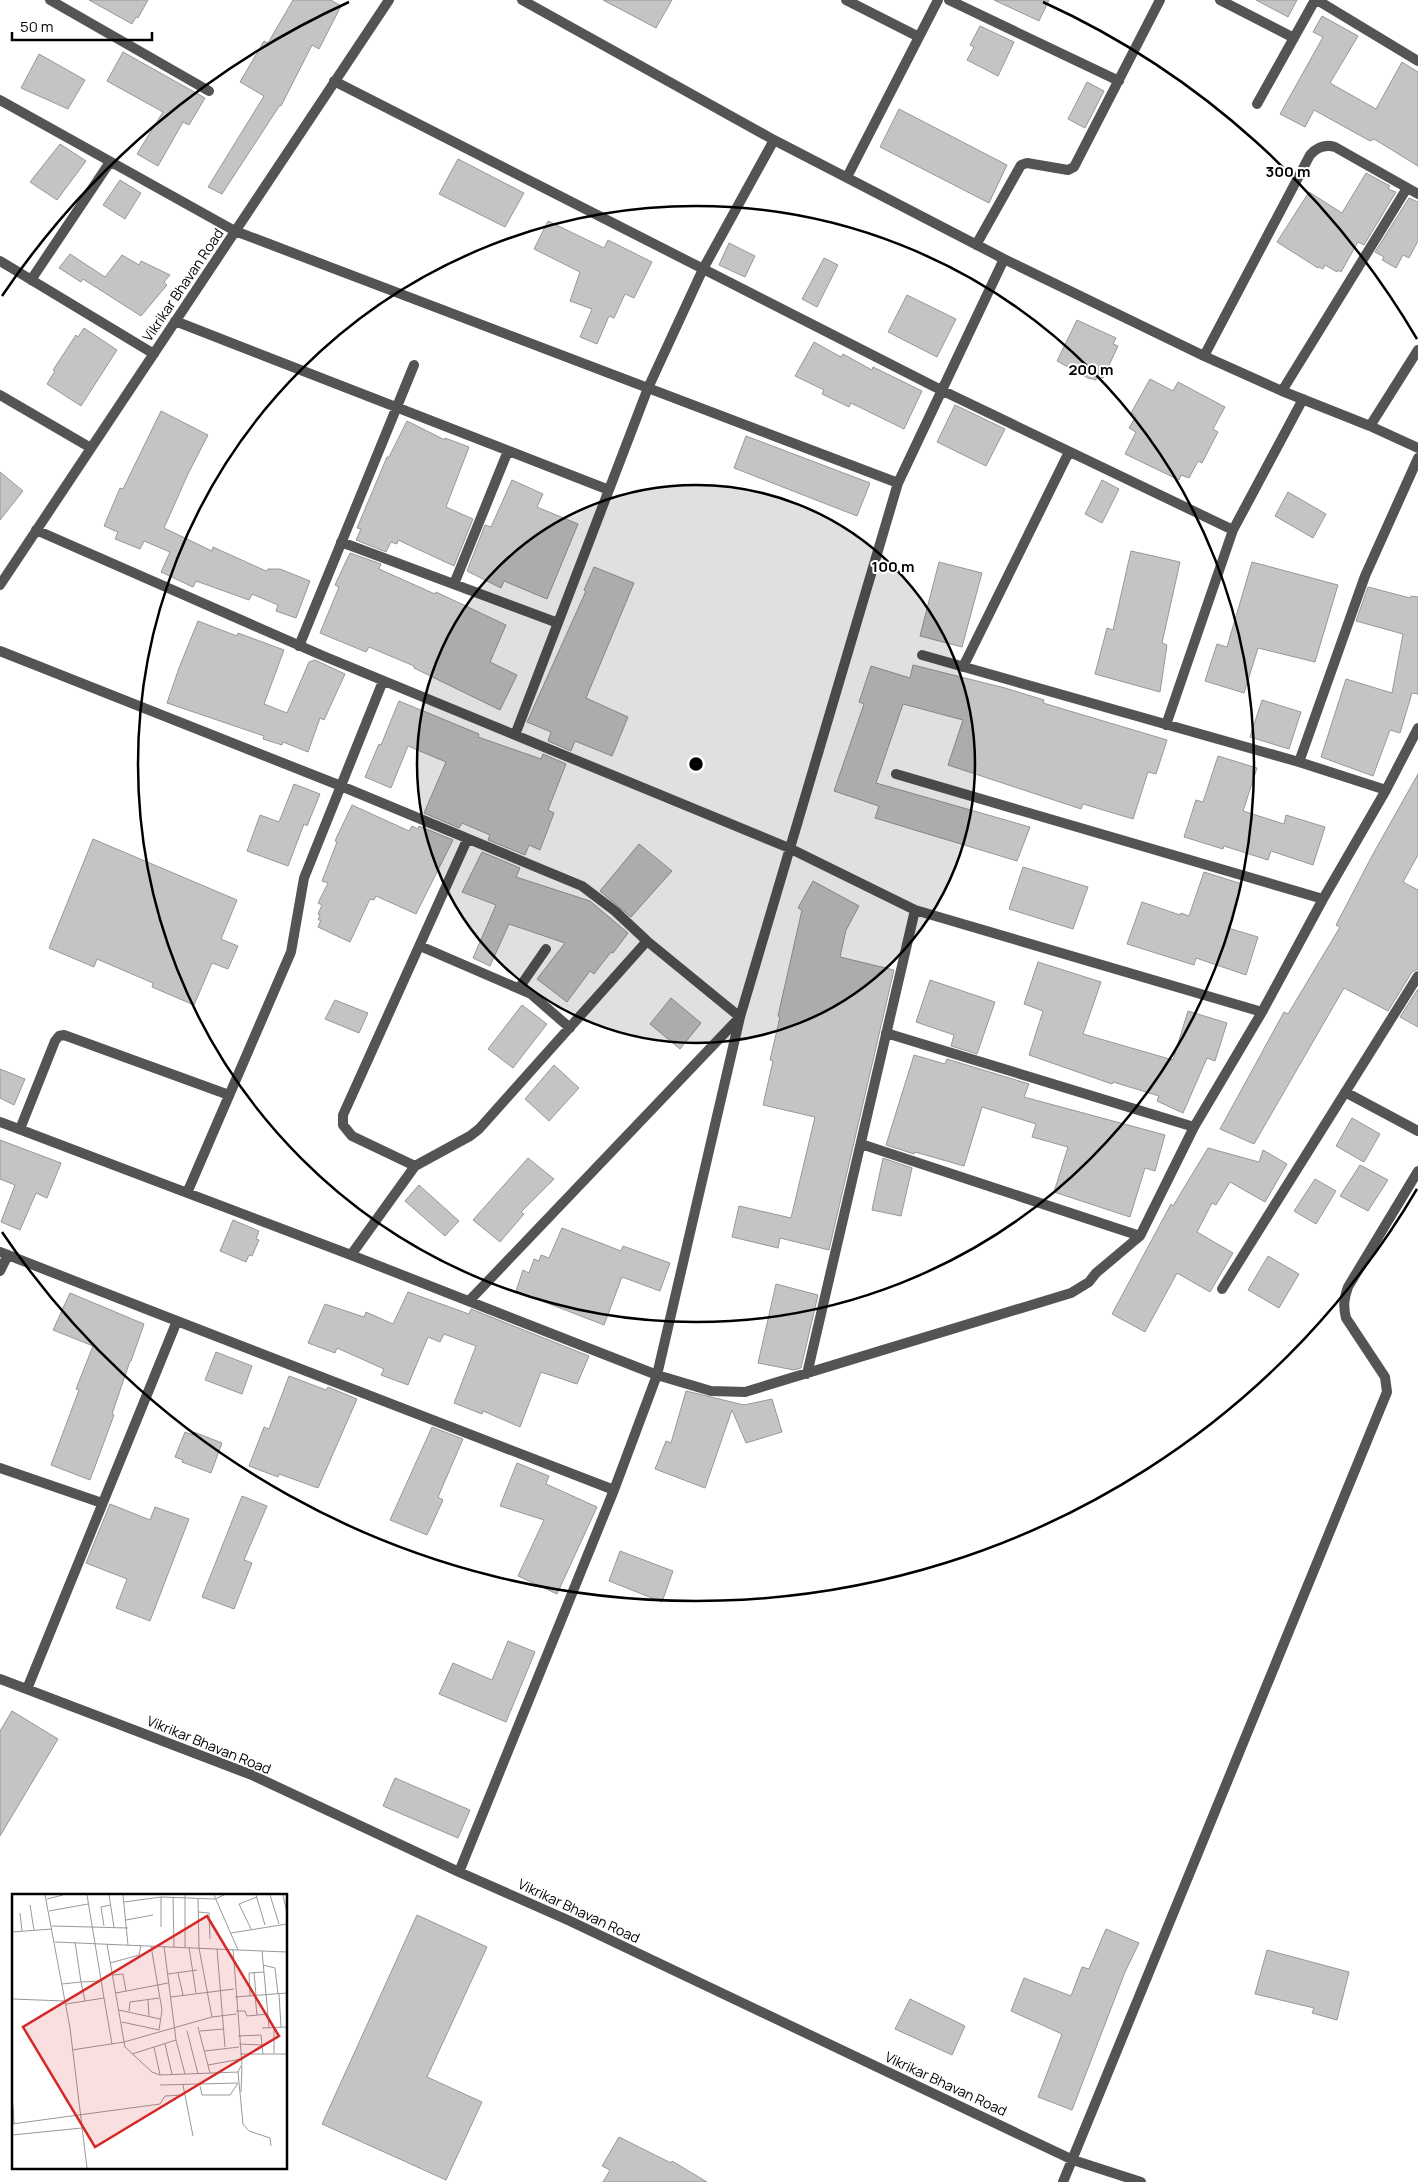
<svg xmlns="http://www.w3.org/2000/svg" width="1418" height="2182" font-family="Manrope,sans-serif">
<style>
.building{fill:#c4c4c4;stroke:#989898}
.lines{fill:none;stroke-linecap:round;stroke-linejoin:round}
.street{stroke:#545454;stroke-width:10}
.ring{fill:none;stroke:#000;stroke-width:2.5}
.labels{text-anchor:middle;stroke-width:4;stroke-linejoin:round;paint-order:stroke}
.street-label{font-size:14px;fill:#000;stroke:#fff}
.inset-road{fill:none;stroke:#999;stroke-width:1}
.view{fill:#d62828;fill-opacity:0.15;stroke:#d62828;stroke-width:2.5}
.inset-edge{fill:none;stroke:#000;stroke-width:2.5}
.centre{fill:#000;stroke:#fff;stroke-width:2.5}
.ring-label{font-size:15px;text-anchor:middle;font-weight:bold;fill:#000;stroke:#fff;stroke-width:4;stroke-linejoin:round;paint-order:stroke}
</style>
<rect width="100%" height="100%" fill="#fff"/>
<path class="building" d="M89 0H148L138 18 136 17 132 24Z
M293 0H331L341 6 319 49 312 45 281 106 280 105 222 194 208 187 264 96 240 82 264 41 268 43Z
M603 0H672L656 28Z
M994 0H1049L1039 21Z
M1256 0H1297L1288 17Z
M1322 16 1358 36 1330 83 1376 109 1402 62 1418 72V166L1374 139 1370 141 1314 110 1305 127 1280 114 1323 37 1313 32Z
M980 26 1014 42 998 76 967 60 974 47 970 45Z
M123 52 205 98 189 125 183 122 158 166 137 154 163 112 107 81Z
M39 54 85 80 68 109 21 88Z
M1087 82 1104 91 1085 128 1068 119Z
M899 109 1007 165 989 203 880 147Z
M60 144 86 161 57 200 30 182Z
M458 159 524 193 505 227 439 194Z
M1366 173 1390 186 1388 189 1396 192 1364 245 1358 242 1341 272 1338 270 1337 272 1325 265 1323 269 1319 267 1318 268 1277 242 1309 192 1342 213Z
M120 180 141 193 125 219 103 205Z
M1409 198 1418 202V241L1409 258 1403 255 1396 268 1382 260 1384 257 1375 252Z
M548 221 604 248 608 240 652 262 634 298 625 294 614 318 609 316 597 344 580 337 592 309 570 301 580 272 534 249Z
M729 243 755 256 745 277 719 265Z
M70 254 105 277 122 255 139 265 141 261 170 275 164 282 167 285 141 316 83 279 81 282 59 268Z
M824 258 838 265 817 307 802 299Z
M907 295 956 319 937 357 888 332Z
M1077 320 1116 338 1113 344 1118 346 1103 378 1098 376 1096 380 1088 378 1057 361Z
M84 328 117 350 81 406 47 384 55 371 53 370 76 335 78 337Z
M814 342 841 357 843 354 872 370 873 367 922 391 904 429 851 403 849 407 822 394 824 390 795 376Z
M1150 379 1173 391 1178 382 1225 407 1213 429 1218 432 1202 463 1198 461 1189 478 1181 475 1179 480 1125 454 1136 432 1129 428 1136 416 1131 413Z
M955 405 1005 429 986 466 937 442Z
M161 411 208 435 188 474 164 528 212 551 213 547 266 571 268 569H280L310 581 296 618 276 611 278 605 252 594 249 600 196 581 193 587 161 572 170 552 144 541 140 549 115 539 118 532 104 526 120 488 123 489Z
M407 421 445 440V438L469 447 446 507 473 519 454 566 398 540 397 544 391 542 386 552 356 540 361 529 357 528 387 457H389Z
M746 436 870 483 857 516 734 468Z
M0 472 23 491 0 520Z
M512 480 543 494 537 507 578 524 547 599 504 581 501 588 467 571 485 525 491 527Z
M1102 480 1119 489 1102 523 1085 514Z
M1288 492 1326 514 1313 538 1275 516Z
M1131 551 1180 562 1162 643 1167 645 1160 692 1095 674 1107 628 1113 630Z
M350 553 381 564 379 569 435 594 436 592 506 625 490 662 517 675 500 710 414 668V666L369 647 366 652 320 633 339 587 335 585Z
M939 562 982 573 962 647 920 636Z
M1252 562 1338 585 1315 662 1258 648 1244 693 1205 681 1217 644 1227 647Z
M594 567 634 583 586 698 628 717 612 756 575 741 571 751 548 741 551 732 527 722 586 591 584 590Z
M1368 587 1410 598 1411 596 1418 597V694L1412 693 1400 733 1390 730 1373 776 1321 757 1346 679 1392 693 1403 634 1356 621Z
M198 621 237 636 238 633 284 650 264 704 287 713 309 662 315 660 345 674 324 720 320 718 308 752 283 742 282 745 263 739 264 736 167 703 179 668Z
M913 665 1005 688 1044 700 1043 703 1167 740 1156 774 1148 772 1133 819 1083 804 1081 809 948 765 963 720 903 704 876 783 1030 827 1017 861 875 818 879 806 834 791 864 704 859 702 871 666 910 678Z
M1262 700 1301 712 1289 749 1250 737Z
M399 701 479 734 478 737 541 759 543 754 566 764 548 810 554 813 540 850 529 845 525 855 488 840 490 835 462 823 459 828 424 813 446 762 408 746 391 788 365 777 379 744 381 745Z
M1218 756 1257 768 1243 811 1284 824 1286 815 1325 827 1313 865 1271 851 1268 860 1224 846 1223 849 1184 837 1196 800 1203 802Z
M1418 774V855L1403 882 1418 890V969L1412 972 1388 1011 1344 988 1254 1144 1220 1129 1284 1012 1288 1014 1340 927 1336 925 1373 854Z
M294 784 320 794 307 826 304 824 288 866 247 851 260 815 279 822Z
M352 805 409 831 412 826 418 829 419 826 453 840 416 914 376 896 374 900 370 899 350 942 318 927 321 920H318L320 915 318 914 322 905 318 903 328 883 322 881 337 842 335 841Z
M93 839 237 900 221 939 238 946 228 969 212 963 194 1005 152 987 153 983 97 959 94 967 49 948Z
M639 844 672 871 631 917 600 891Z
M482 852 520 868 516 877 590 901 628 933 613 953 611 952 594 974 590 971 567 1002 537 979 565 943 509 924 490 966 473 958 496 905 462 892Z
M1023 867 1088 887 1073 929 1009 909Z
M1204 872 1242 884 1228 928 1258 937 1246 975 1196 958 1194 965 1127 944 1142 902 1180 915 1181 913 1189 916Z
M813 881 859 906 846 930 840 957 894 970 829 1250 780 1238 778 1248 732 1237 739 1206 791 1218 815 1117 763 1105 773 1061 770 1060 780 1017 778 1016 802 910 798 908Z
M1038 962 1101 982 1083 1034 1173 1060 1188 1011 1227 1023 1215 1061 1207 1058 1183 1113 1157 1101 1159 1096 1113 1082 1112 1084 1029 1055 1043 1011 1024 1004Z
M930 980 995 1002 977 1054 951 1046 954 1035 916 1022Z
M1418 989V1027L1400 1017Z
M671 998 701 1023 680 1049 650 1024Z
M335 1000 368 1013 359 1033 325 1019Z
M522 1005 547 1024 513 1068 488 1049Z
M914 1055 945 1064 947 1059 1029 1084 1024 1097 1165 1135 1155 1171 1145 1168 1130 1217 1054 1192 1068 1147 1032 1137 1036 1124 982 1107 964 1166 915 1152 914 1154 886 1145Z
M554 1065 579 1088 549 1121 525 1099Z
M0 1069 25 1079 14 1105 0 1098Z
M1352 1118 1380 1134 1364 1162 1336 1146Z
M0 1140 61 1163 47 1198 36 1193 20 1230 1 1222 15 1185 0 1179Z
M1208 1148 1259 1162 1263 1150 1287 1164 1265 1202 1230 1182 1216 1205 1212 1203 1197 1232 1233 1253 1210 1292 1177 1273 1145 1332 1112 1314 1171 1204 1173 1206Z
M528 1158 554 1179 521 1212 524 1214 500 1242 473 1220Z
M883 1158 912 1168 901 1216 872 1210Z
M1360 1165 1388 1180 1368 1211 1340 1196Z
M1315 1179 1336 1191 1316 1224 1294 1211Z
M419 1185 459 1221 445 1236 405 1201Z
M233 1220 259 1231 256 1239 259 1240 252 1256 249 1255 246 1262 220 1251Z
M562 1228 621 1251 623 1246 670 1263 660 1291 622 1277 604 1325 516 1291 523 1270 529 1273 534 1259 539 1261 541 1255 549 1258Z
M1268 1256 1299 1274 1279 1308 1248 1290Z
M776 1284 818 1295 801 1368 794 1370 758 1363Z
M408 1292 469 1314 471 1309 589 1356 577 1384 541 1372 520 1427 483 1411 482 1414 454 1403 476 1346 444 1334 440 1342 428 1337 408 1385 381 1375 384 1369 337 1348 335 1353 308 1343 325 1304 364 1317 366 1312 393 1324Z
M70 1293 144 1324 131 1361H130L112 1414 114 1415 90 1480 51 1465 79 1390 76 1389 93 1346 53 1330Z
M216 1352 252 1366 242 1394 205 1380Z
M289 1376 326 1390 328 1387 357 1399 318 1488 279 1474 278 1477 249 1466 264 1427 269 1429Z
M686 1391 744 1405 772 1399 782 1432 746 1443 732 1410 705 1488 655 1469 666 1441 671 1443Z
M432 1427 463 1439 438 1497 443 1500 427 1535 390 1520Z
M185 1432 193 1435 194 1432 222 1443 211 1473 182 1462 183 1460 175 1457Z
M517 1463 549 1476 546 1484 597 1507 557 1594 518 1576 544 1520 500 1506Z
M242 1496 267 1506 244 1560 252 1563 234 1609 202 1597Z
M110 1504 150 1520 155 1507 189 1519 150 1621 116 1608 127 1579 86 1563Z
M620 1551 673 1571 662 1602 609 1581Z
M508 1641 535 1652 506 1722 439 1694 453 1663 492 1680Z
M12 1711 58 1739 0 1836V1731Z
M395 1778 470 1810 458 1838 383 1806Z
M417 1915 487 1947 427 2077 482 2102 446 2180 322 2124Z
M1106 1929 1139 1943 1125 1972 1072 2110 1038 2097 1062 2034 1011 2011 1024 1978 1071 1996 1082 1967 1089 1969Z
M1267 1950 1349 1972 1337 2020 1312 2013 1314 2008 1255 1994Z
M910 1999 965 2026 952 2055 895 2029Z
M619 2137 671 2163 672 2161 707 2182H603L610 2170 602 2166Z"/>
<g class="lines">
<path class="street" d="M50 0 209 91
M522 0 774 140 1004 259 1204 356 1282 391 1370 426 1418 448
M846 0 919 37
M949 0 1119 81
M1220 0 1294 38
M1317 0 1418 61
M334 81 941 390 1233 530
M0 100 235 231 898 483
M1257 104 1315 0
M847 177 938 0
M976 245 1021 165 1027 163 1068 170 1074 167 1160 0
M0 261 154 354
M31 280 110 162
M175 321 609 490
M1204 356 1310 155C1317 147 1325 144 1335 147L1418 194
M1282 391 1407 188
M0 395 91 448
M1370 426 1418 350
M36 530 321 655 789 848 915 910 1262 1012
M341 542 558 623
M454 584 508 451
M0 585 389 0
M299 646 414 365
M0 651 341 786 582 886 615 911 647 941 740 1017 469 1301
M922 655 1299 762 1386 790
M963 667 1069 452
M1166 725 1233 530 1303 399
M515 735 648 388 703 269 774 140
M1299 762 1365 576 1418 458
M896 774 1323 899
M420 946 531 994 570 1028
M519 988 546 949
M886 1033 1194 1127
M1345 1092 1418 1131
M0 1122 351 1255 657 1375 711 1391 745 1392 1071 1293 1089 1282 1096 1273 1140 1236 1194 1127 1262 1012 1323 899 1386 790 1418 728
M20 1129 55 1041 59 1036 64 1035 229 1095
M861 1144 1140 1236
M415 1166 352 1136 343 1125V1115L467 840
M187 1193 291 952 304 878 383 681
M0 1252 177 1321 27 1689
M351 1255 415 1166 470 1136 479 1129 647 941
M0 1271 8 1255
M1222 1289 1418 976
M177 1321 614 1490
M807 1374 915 910
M0 1468 102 1503
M0 1679 252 1775 459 1872 570 1921 1073 2160 1141 2182
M459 1872 614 1490 657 1375 740 1017 898 483 1004 259
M1063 2182 1387 1392 1385 1377 1346 1318C1343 1306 1344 1298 1348 1287L1418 1171"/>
</g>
<circle cx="696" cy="764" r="279" fill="#000" fill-opacity=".12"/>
<g class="ring">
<circle cx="696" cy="764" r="279"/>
<circle cx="696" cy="764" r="558"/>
<path d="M1417 1189A837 837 0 0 1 2 1232M2 296A837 837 0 0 1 349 2M1043 2A837 837 0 0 1 1417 339"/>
</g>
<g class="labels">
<g class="street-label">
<text transform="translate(183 285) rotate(-56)" y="5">Vikrikar Bhavan Road</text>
<text transform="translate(209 1745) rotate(22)" y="5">Vikrikar Bhavan Road</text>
<text transform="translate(579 1911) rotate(25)" y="5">Vikrikar Bhavan Road</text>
<text transform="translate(946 2084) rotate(25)" y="5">Vikrikar Bhavan Road</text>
</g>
</g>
<g transform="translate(12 1894)">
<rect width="275" height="275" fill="#fff"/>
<path class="inset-road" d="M33 1 58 134 75 274M97 1 102 33M111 1 116 51M173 1V53M202 1 226 56 275 58M244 1 253 31M258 1 267 30M271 1 275 19M149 3V33M161 3 162 53M186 4 187 54 200 123M35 5 51 1M112 8 149 3 203 5 212 1M18 11 22 36M37 17 76 10M186 18 197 19 198 45M8 19 10 37M114 26 141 21M40 32 116 34M92 32 89 13 99 11M239 35 227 10 245 3M0 38 40 35M219 39 275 30M43 48 226 56M95 50 113 153 140 178 148 181 226 178 230 170 221 55M152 52 164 146 173 180M177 53 184 99M205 55 213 153M250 57 257 133M98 69 127 61 129 51M251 71 263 74 266 100M242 78 244 101M166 79 171 101M156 80 185 76M101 81 111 80 114 97M50 90 69 88 63 48M104 99 156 89M267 100 269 133M243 101 245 121M238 102 237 79 252 78M159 103 222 95M223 103 275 99M92 104 100 150M0 105 53 107M136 106 137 123M73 107 69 88 89 87M54 110 92 104 75 1M107 116 148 125M117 117 118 108 147 104M224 117H233L235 122 256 120M110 128 147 136 150 116 139 52M186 133 198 179M250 134 275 133M175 137 186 180M188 137 211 135M226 142 249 141 251 160M153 150 160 180M227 150 250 151M142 153 148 181M60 156 112 148 200 123 224 120M193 157 227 153M262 159V133M120 160 164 146M228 160H275M196 171 229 165M226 178 231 230 237 237 258 244 259 252M148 191 226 189M171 191 181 242M188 192 190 201H218L226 189M229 198 230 172M1 211 2 230M0 230 148 210 153 202 171 201M0 241 70 234"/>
<path class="view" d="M195 22 267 142 83 253 11 133Z"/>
<rect width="275" height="275" class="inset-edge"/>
</g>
<circle cx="696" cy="764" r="8" class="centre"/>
<g class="ring-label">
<text x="1288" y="177">300 m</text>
<text x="1091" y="375">200 m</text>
<text x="893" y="572">100 m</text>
</g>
<path d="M12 32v8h140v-8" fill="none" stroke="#000000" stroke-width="2.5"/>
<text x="20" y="32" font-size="15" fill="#000000" stroke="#ffffff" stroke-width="4" paint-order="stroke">50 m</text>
</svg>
